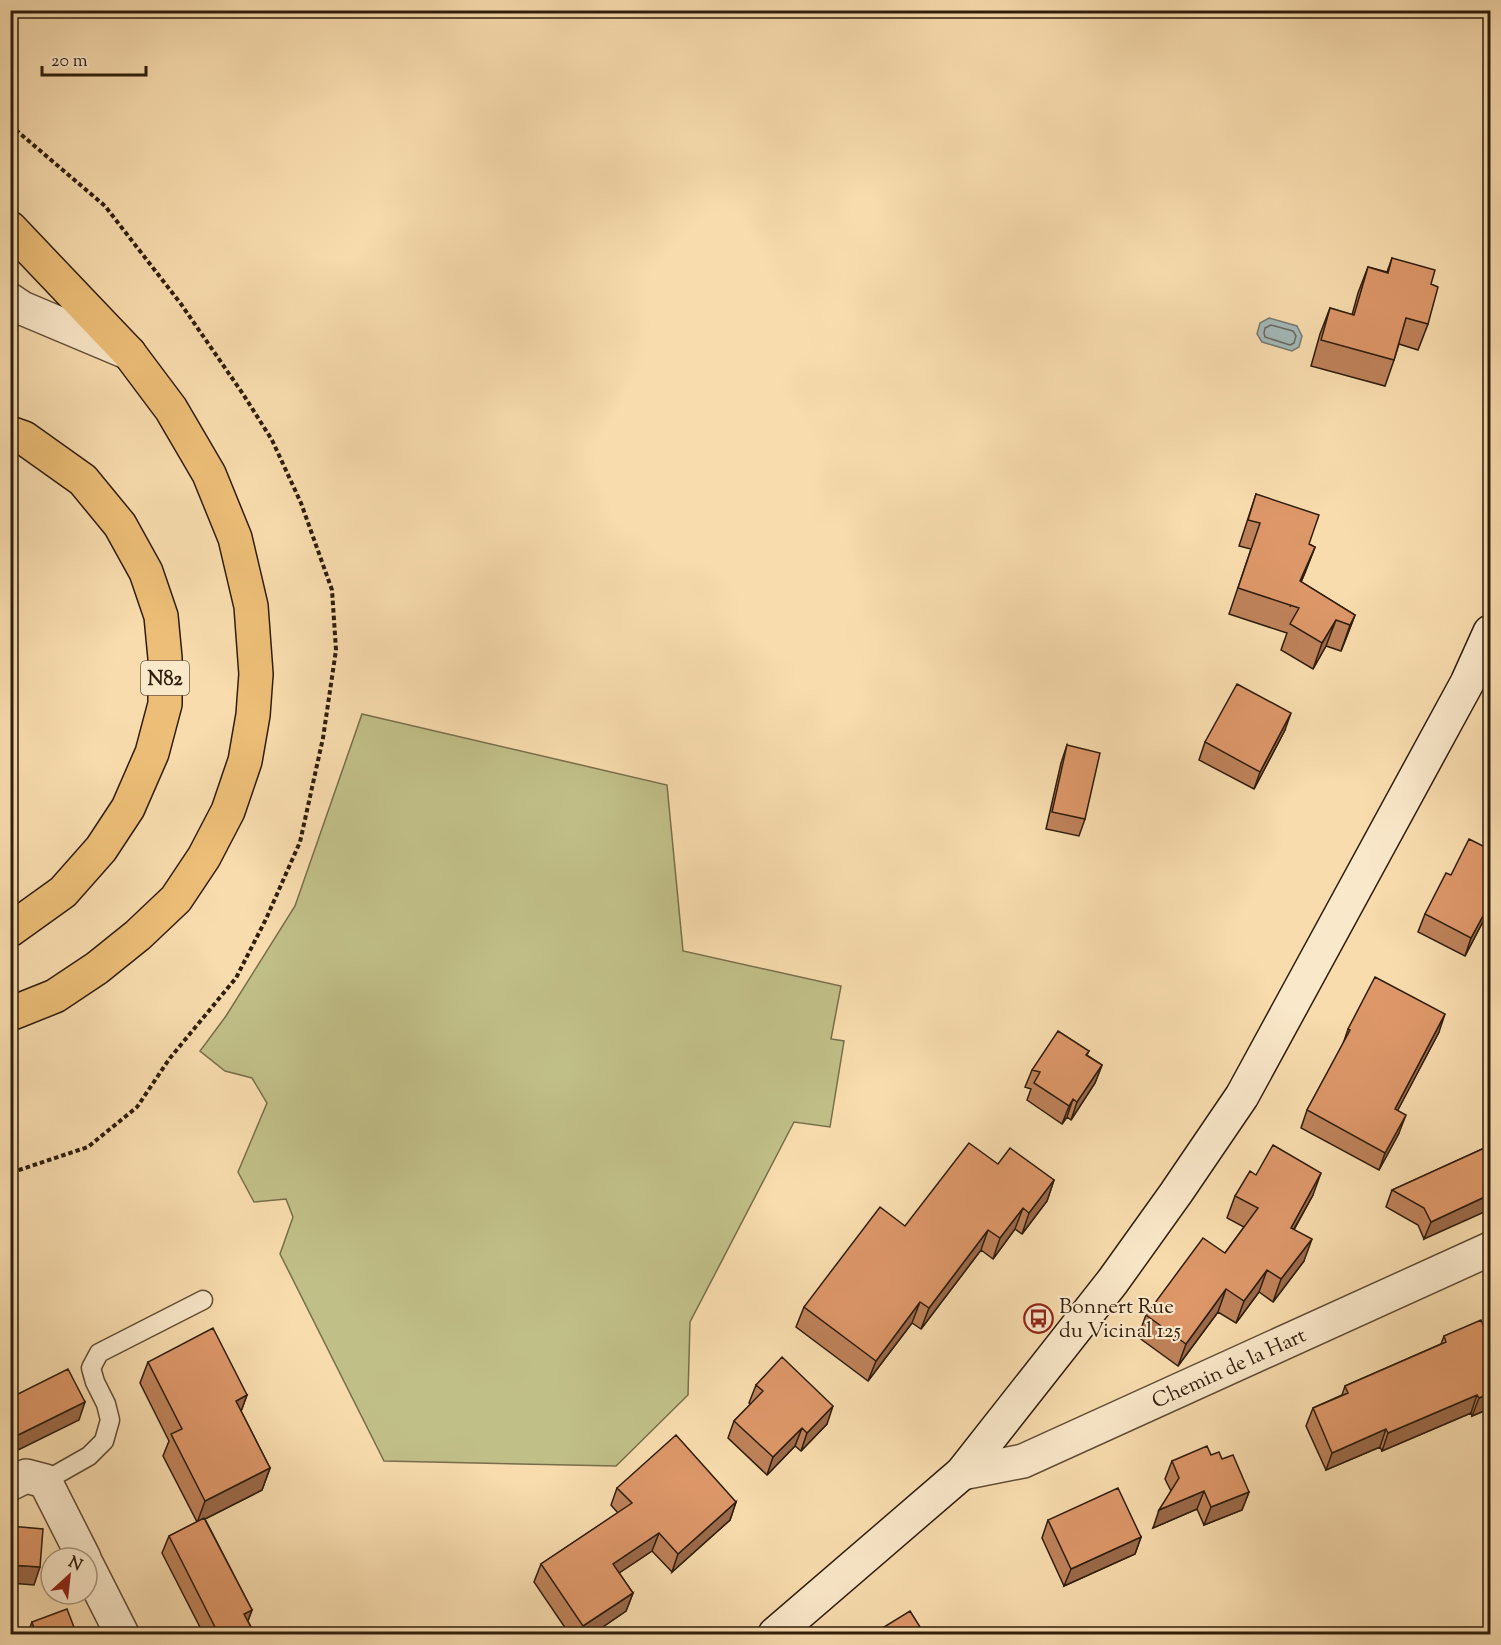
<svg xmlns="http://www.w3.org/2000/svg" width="1501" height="1645" font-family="'Sorts Mill Goudy',serif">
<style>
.green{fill:#c1bf88;stroke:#786e4a;stroke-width:1.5}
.water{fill:#a3b8b7;stroke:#757a73;stroke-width:1.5}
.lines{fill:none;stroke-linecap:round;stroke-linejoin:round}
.shore{stroke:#696a62;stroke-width:1.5}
.lane-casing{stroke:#614d35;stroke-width:21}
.street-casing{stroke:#614d35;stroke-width:36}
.secondary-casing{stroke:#2f1d0d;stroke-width:36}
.primary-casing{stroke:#2f1d0d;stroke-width:36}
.highway-casing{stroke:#2f1d0d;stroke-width:36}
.path{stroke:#2f1d0d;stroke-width:4;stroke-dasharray:4.5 3;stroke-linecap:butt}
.lane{stroke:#fae8ca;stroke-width:18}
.street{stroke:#fae8ca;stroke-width:33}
.secondary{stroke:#fae8ca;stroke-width:33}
.primary{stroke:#ecbe77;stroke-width:33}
.highway{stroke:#ecbe77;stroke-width:33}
.wall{fill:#be825a;stroke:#2f1d0d;stroke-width:1.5}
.shaded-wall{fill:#9b6a4a;stroke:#2f1d0d;stroke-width:1.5}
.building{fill:#dd9769;stroke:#2f1d0d;stroke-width:1.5}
.labels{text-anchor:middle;stroke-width:4.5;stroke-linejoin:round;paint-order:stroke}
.shield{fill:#fae8ca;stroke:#6c5a46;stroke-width:1.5}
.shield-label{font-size:20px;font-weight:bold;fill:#2f1d0d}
.poi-label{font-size:21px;fill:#2f1d0d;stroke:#fae8ca;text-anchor:start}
.street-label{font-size:21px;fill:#2f1d0d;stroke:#fae8ca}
</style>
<rect width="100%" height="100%" fill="#f8dcae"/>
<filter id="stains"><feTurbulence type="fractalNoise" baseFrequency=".00333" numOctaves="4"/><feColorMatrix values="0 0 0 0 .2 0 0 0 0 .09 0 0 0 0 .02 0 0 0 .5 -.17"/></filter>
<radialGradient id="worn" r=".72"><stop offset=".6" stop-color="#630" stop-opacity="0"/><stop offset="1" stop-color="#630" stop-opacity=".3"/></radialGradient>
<path class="green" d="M362 714 667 785 683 951 841 986 831 1039 844 1041 830 1127 794 1122 690 1322 688 1395 616 1466 384 1461 280 1254 293 1217 286 1199 254 1202 238 1172 267 1103 252 1078 225 1071 200 1051 226 1016 295 906Z"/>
<path class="water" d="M1269 318 1297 326 1302 336 1299 347 1292 351 1262 342 1257 334 1260 323Z"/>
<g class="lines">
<path class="shore" d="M1271 325 1293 331 1296 336 1294 343 1290 345 1265 337 1264 333 1265 328Z"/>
<defs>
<path id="lane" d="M45 1481 89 1456 104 1441 110 1420 106 1404 95 1382 91 1368 99 1353 203 1300"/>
<g id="street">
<path d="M10 300 22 308 129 353"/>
<path id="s1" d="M962 1473 1023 1461 1490 1249"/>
<path d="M10 1484 26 1476 45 1481 84 1558"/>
<path d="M87 1565 122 1634"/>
</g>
<path id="secondary" d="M775 1634 962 1473 1113 1281 1176 1193 1242 1096 1467 683 1490 632"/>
<path id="primary" d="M10 228 129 353"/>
<path id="highway" d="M10 433 24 438 83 480 120 525 146 572 161 616 165 658V704L152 753 128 808 101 849 63 892 10 930
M10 1014 55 996 97 968 138 935 176 899 204 857 228 811 245 761 253 715 256 674 251 606 235 538 209 474 171 409 129 353"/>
</defs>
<use href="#lane" class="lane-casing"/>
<use href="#street" class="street-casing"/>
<use href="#secondary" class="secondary-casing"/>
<use href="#primary" class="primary-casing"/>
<use href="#highway" class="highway-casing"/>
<path class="path" d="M10 125 105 206 181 304 243 394 272 440 301 503 332 590 336 650 323 738 300 842 266 919 236 978 170 1058 137 1107 88 1147 10 1173"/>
<use href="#lane" class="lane"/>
<use href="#street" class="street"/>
<use href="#secondary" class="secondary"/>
<use href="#primary" class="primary"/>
<use href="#highway" class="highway"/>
</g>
<path class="wall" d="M1392 258 1431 284 1428 324 1418 350 1399 344 1394 360 1385 386 1311 366 1320 334 1330 308 1352 315 1358 293 1368 267 1387 272Z
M1256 494 1309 544 1315 547 1301 582 1355 615 1341 651 1326 646 1313 669 1281 650 1287 633 1229 614 1251 549 1239 546Z
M1285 730 1254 789 1199 760 1205 742Z
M1067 745 1085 819 1079 836 1046 829 1061 763Z
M1491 850V906L1465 956 1418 932 1425 914Z
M1348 1029 1439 1032 1397 1111 1399 1133 1379 1170 1301 1128 1307 1110 1343 1044Z
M1089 1051 1087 1055 1102 1065 1095 1083 1071 1120 1067 1117 1062 1124 1027 1100 1031 1089 1025 1087 1032 1070Z
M1491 1145 1424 1239 1418 1225 1386 1207 1392 1190Z
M998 1164 1054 1180 1047 1201 1022 1234 1015 1229 993 1259 981 1250 921 1329 912 1323 868 1381 796 1327 804 1307 905 1226Z
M1256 1175 1313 1195 1294 1230 1304 1261 1273 1302 1259 1292 1236 1323 1218 1312 1178 1366 1138 1337 1146 1315 1225 1253 1244 1227 1227 1218 1235 1196Z
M1444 1336 1491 1343V1408L1472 1416 1471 1413 1382 1451 1380 1447 1326 1470 1306 1426 1313 1408 1342 1395 1345 1386 1441 1344Z
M148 1362 247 1395 241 1411 270 1468 262 1490 205 1519 252 1610 248 1621 255 1635H204L162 1553 169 1536 197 1522 163 1456 169 1441 140 1383Z
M756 1385 827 1424 801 1451 795 1446 767 1475 728 1438 734 1421 751 1404 749 1403Z
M1211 1455 1222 1459 1249 1492 1242 1510 1204 1525 1197 1509 1153 1528 1171 1491 1165 1479 1172 1461Z
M617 1488 736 1502 730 1520 672 1572 652 1551 619 1573 633 1593 626 1611 591 1635H570L534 1582 541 1564 618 1513 611 1505Z
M1048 1520 1141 1537 1135 1554 1064 1586 1042 1538Z
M32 1622 77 1635H27Z"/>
<path class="shaded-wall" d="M1315 547 1305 573 1290 607 1300 581Z
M1355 615 1345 641 1341 651 1350 625Z
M1336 620 1326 646 1313 669 1322 643Z
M1291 713 1285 730 1254 789 1260 772Z
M1491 901V906L1465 956 1471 938Z
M1445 1014 1439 1032 1389 1127 1395 1109Z
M1102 1065 1095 1083 1071 1120 1077 1102Z
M1073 1099 1067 1117 1062 1124 1069 1106Z
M1406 1115 1399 1133 1379 1170 1385 1153Z
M1321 1173 1313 1195 1282 1250 1291 1228Z
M1054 1180 1047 1201 1022 1234 1029 1213Z
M1491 1194V1209L1424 1239 1431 1222Z
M1023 1208 1015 1229 993 1259 1000 1238Z
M988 1230 981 1250 921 1329 929 1308Z
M1312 1239 1304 1261 1273 1302 1281 1279Z
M1267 1270 1259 1292 1236 1323 1244 1301Z
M1226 1289 1218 1312 1178 1366 1186 1344Z
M920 1302 912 1323 868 1381 876 1361Z
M1491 1393V1408L1472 1416 1479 1398Z
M247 1395 239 1417 236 1401Z
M1477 1395 1471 1413 1382 1451 1388 1433Z
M85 1402 79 1420 10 1454V1439Z
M833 1406 827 1424 801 1451 807 1433Z
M802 1428 795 1446 767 1475 773 1457Z
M1386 1429 1380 1447 1326 1470 1332 1453Z
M270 1468 262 1490 197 1523 205 1501Z
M1204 1491 1197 1509 1153 1528 1159 1510Z
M1249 1492 1242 1510 1204 1525 1211 1507Z
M736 1502 730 1520 672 1572 678 1554Z
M659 1533 652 1551 607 1581 613 1564Z
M1141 1537 1135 1554 1064 1586 1071 1569Z
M10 1565 40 1567 34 1585 10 1583Z
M633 1593 626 1611 591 1635H580L583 1626Z
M252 1610 245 1628 244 1614Z"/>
<path class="building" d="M1392 258 1435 270 1431 284 1438 287 1428 324 1406 318 1394 360 1321 340 1330 308 1354 315 1368 267 1388 273Z
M1256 494 1319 515 1309 544 1315 547 1300 581 1355 615 1350 625 1336 620 1322 643 1290 624 1299 608 1238 588 1260 523 1248 520Z
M1237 684 1291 713 1260 772 1205 742Z
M1067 745 1100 753 1085 819 1052 812Z
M1469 839 1491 850V901L1471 938 1425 914 1446 873 1451 875Z
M1375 977 1445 1014 1395 1109 1406 1115 1385 1153 1307 1110 1350 1030 1348 1029Z
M1058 1031 1089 1051 1086 1055 1102 1065 1077 1102 1073 1099 1069 1106 1034 1083 1040 1072 1032 1070Z
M969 1143 998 1164 1010 1148 1054 1180 1029 1213 1023 1208 1000 1238 988 1230 929 1308 920 1302 876 1361 804 1307 880 1207 905 1226Z
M1273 1145 1321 1173 1291 1228 1312 1239 1281 1279 1267 1270 1244 1301 1226 1289 1186 1344 1146 1315 1203 1238 1225 1253 1258 1208 1235 1196 1250 1171 1256 1175Z
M1491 1145V1194L1431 1222 1424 1208 1392 1190Z
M1481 1320 1491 1343V1393L1479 1398 1477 1395 1388 1433 1386 1429 1332 1453 1313 1408 1348 1393 1345 1386 1446 1342 1444 1336Z
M213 1328 247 1395 236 1401 270 1468 205 1501 171 1434 182 1429 148 1362Z
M782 1357 833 1406 807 1433 802 1428 773 1457 734 1421 763 1391 756 1385Z
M68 1369 85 1402 10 1439V1398Z
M676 1435 736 1502 678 1554 659 1533 613 1564 633 1593 583 1626 541 1564 632 1503 617 1488Z
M1207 1446 1211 1455 1219 1452 1222 1459 1233 1455 1249 1492 1211 1507 1204 1491 1159 1510 1179 1478 1172 1461Z
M1118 1488 1141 1537 1071 1569 1048 1520Z
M204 1518 252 1610 244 1614 255 1635H219L169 1536Z
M10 1526 43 1529 40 1567 10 1565Z
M67 1609 77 1635H36L32 1622Z
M910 1611 925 1635H871Z
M465 1628 470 1635H455Z"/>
<defs>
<symbol id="bus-ring" viewBox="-11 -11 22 22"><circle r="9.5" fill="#fae8ca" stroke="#8f2418" stroke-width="1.5"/><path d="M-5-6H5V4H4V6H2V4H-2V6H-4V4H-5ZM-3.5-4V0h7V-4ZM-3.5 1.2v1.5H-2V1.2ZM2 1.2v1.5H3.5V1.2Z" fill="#8f2418"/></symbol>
</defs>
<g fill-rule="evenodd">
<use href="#bus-ring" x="1022" y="1302" width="33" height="33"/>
</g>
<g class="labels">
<rect class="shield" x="141" y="661" width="48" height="34" rx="4.5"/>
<g class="shield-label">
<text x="165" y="685">N82</text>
</g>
<g class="poi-label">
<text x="1059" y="1313">Bonnert Rue<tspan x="1059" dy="24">du Vicinal 125</tspan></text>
</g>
<g class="street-label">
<text dy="7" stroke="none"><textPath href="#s1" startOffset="288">Chemin de la Hart</textPath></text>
</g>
</g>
<rect width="1501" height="1645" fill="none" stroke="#f8dcae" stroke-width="36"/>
<rect x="12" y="12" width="1477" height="1621" fill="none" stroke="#2f1d0d" stroke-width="3"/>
<rect x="18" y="18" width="1465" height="1609" fill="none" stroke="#2f1d0d" stroke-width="1.5"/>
<g transform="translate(69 1576) rotate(27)"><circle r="28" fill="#fae8ca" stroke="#a9977e" stroke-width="1.5"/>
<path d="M0-4.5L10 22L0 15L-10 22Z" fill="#8f2418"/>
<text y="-9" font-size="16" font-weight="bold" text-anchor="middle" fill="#2f1d0d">N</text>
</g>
<path d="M42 66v9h104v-9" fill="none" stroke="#2f1d0d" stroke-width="3"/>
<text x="51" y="66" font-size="18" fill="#2f1d0d" stroke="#fae8ca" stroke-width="4.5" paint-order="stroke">20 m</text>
<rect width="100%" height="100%" filter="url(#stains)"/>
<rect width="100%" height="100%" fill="url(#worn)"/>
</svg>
